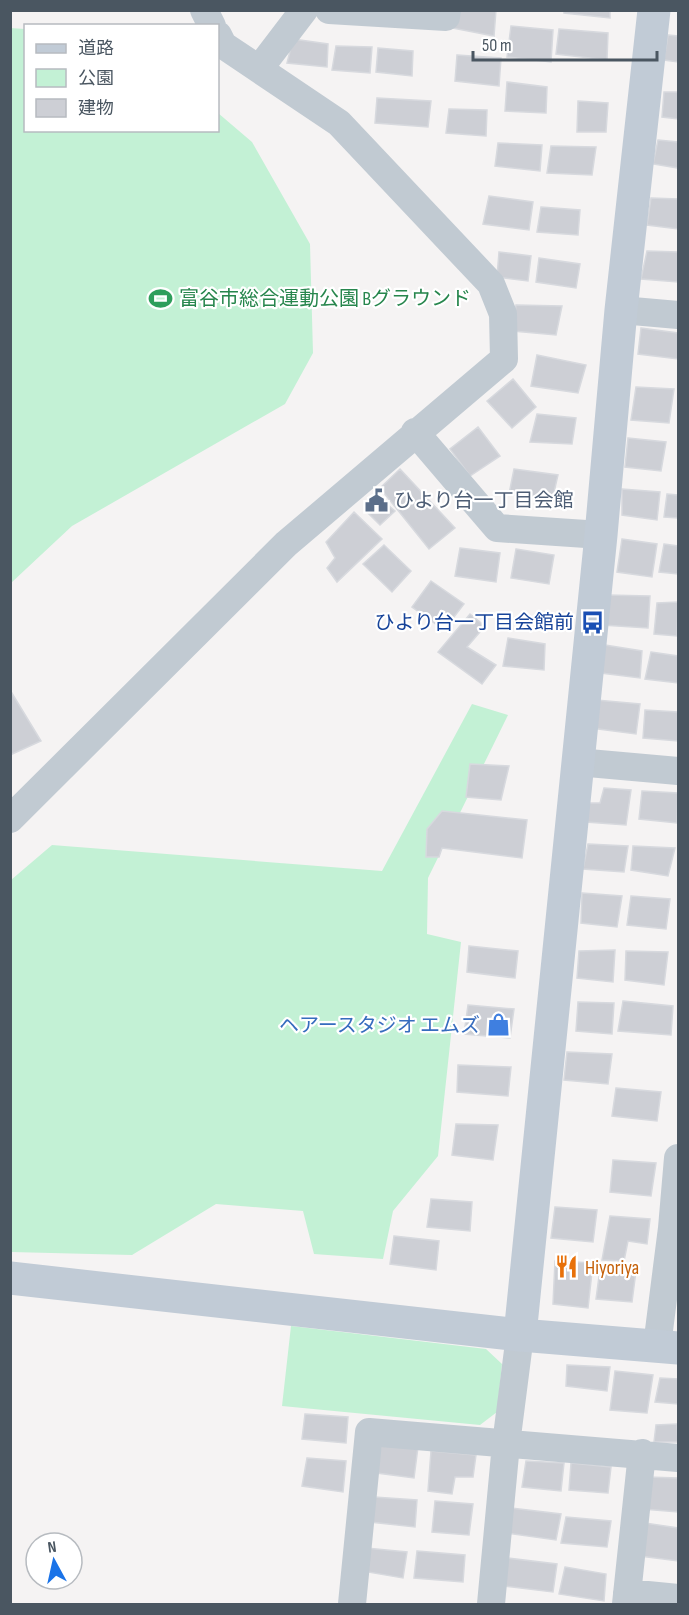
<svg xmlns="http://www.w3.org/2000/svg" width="689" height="1615" font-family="'Sofia Sans Condensed','Noto Sans JP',sans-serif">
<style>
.green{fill:#c3f1d5}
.building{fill:#cdcfd5;stroke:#d7d9de;stroke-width:1.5}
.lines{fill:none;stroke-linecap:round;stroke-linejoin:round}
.street{stroke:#c1cad2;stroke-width:28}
.secondary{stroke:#c1cbd6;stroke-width:33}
.labels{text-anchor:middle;stroke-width:4.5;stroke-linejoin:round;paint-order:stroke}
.leisure-label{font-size:20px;fill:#27864d;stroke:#fff;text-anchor:start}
.service-label{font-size:20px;fill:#4e5e75;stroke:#fff;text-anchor:start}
.transit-label{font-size:20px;fill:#164399;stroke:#fff;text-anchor:end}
.shop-label{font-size:20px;fill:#366cbe;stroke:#fff;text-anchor:end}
.food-label{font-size:20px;fill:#c56008;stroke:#fff;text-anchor:start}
</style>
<rect width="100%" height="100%" fill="#f5f3f3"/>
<path class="green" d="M10 28 25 29 26 130H218V113L252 142 310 244 313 353 285 404 72 526 11 583Z
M472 704 508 715 428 878 427 934 461 942 438 1156 393 1211 383 1259 314 1254 303 1211 216 1204 132 1255 11 1252V880L52 845 382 871Z
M291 1326 486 1349 502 1364 497 1412 480 1425 282 1406Z"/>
<path class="building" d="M454 10H496L494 36 452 28Z
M564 10H610V18L564 13Z
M511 26 553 30 551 62 507 57Z
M559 29 608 33 607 60 556 54Z
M668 35 678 36V62L664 60Z
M293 39 328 44 327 67 287 63Z
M336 46 372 47 370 73 332 70Z
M378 48 413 51 412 76 376 72Z
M457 55 501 58 499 86 455 81Z
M507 82 547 87 546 113 505 111Z
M664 92H678V119L662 117Z
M377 98 431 101 428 127 375 123Z
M578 101 608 103 606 132H577Z
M449 109 487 110 486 136 446 133Z
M658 140 678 142V168L653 164Z
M498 143 542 145 540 171 495 166Z
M551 146 596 147 592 175 547 173Z
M489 196 533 202 529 230 483 224Z
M651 198 678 199V229L647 225Z
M541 207 580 210 578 235 537 232Z
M647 251 678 252V282L641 279Z
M499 252 531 256 528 281 497 277Z
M539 258 580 264 576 288 536 282Z
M516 305 562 306 556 335 513 331Z
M641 328 678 333V359L638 354Z
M537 355 586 365 578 393 531 386Z
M513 379 536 407 512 428 487 401Z
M636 387 674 389 669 423 631 420Z
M537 414 576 418 572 444 530 442Z
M478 427 500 456 470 476 450 449Z
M628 438 666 442 661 471 625 467Z
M400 469 455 528 429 549 380 488Z
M514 469 558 475 552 501 509 494Z
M622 489 660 492 657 520 622 515Z
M667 494 678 495V518L664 517Z
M381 499 395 511 380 525 365 510Z
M354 512 382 539 337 582 327 568 335 558 326 542Z
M622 539 657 544 652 577 617 572Z
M664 544 678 546V574L659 572Z
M384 545 411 571 392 592 363 564Z
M460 548 500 553 496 582 455 576Z
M516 549 554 555 549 584 511 578Z
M431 581 464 604 444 630 412 607Z
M606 595 650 596 648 628 602 625Z
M678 602 677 636 654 634 657 603Z
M470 614 485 626 467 647 496 665 482 684 438 652Z
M508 638 545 644 544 670 503 666Z
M605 645 642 651 640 678 601 673Z
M651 652 678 656V683L645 679Z
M10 690 41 741 10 755Z
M596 700 640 704 636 734 591 728Z
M645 710 678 712V741L643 738Z
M470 764 509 766 501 800 466 797Z
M604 788 631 790 626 825 586 822 588 803H600Z
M642 791 678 793 677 823 639 819Z
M442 811 527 820 522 858 442 848 439 857H426L427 829Z
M588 844 628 846 624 872 583 869Z
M633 846 675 848 668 876 631 870Z
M582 893 622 896 617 927 581 923Z
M631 896 670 899 666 929 627 925Z
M469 946 518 951 515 978 467 972Z
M615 950 613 982 577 978 579 951Z
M626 951 668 952 664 985 625 980Z
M623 1001 673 1006 671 1035 618 1031Z
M578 1002 614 1003 612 1034 576 1031Z
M468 1005 514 1009 510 1038 464 1034Z
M567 1052 612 1054 608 1084 564 1080Z
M458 1065 511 1067 508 1096 457 1092Z
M616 1088 661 1092 657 1121 612 1116Z
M456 1124 498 1125 493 1160 452 1155Z
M613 1160 656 1163 651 1196 610 1192Z
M431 1199 472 1202 470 1231 427 1227Z
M555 1207 597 1210 593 1242 551 1238Z
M610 1216 650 1219 647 1244 628 1241 624 1261 602 1260Z
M394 1236 439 1241 436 1270 390 1264Z
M555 1261 593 1263 588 1308 553 1304Z
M600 1269 636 1271 632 1302 596 1299Z
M567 1365 610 1367 607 1391 566 1386Z
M615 1371 653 1375 647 1413 610 1410Z
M660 1378 678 1379V1404L655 1402Z
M305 1414 348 1417 346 1443 302 1439Z
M677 1424 678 1442H654L656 1425Z
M381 1445 418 1447 414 1478 377 1473Z
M431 1451 476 1455 473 1477H455L452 1494 428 1491Z
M307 1458 346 1461 343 1492 302 1486Z
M526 1461 564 1463 561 1491 522 1487Z
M571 1463 611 1467 608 1493 569 1490Z
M647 1477 678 1478V1512L643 1509Z
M374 1497 417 1500 415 1527 370 1522Z
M435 1501 473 1504 469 1535 432 1532Z
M511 1508 561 1514 556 1540 507 1533Z
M566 1517 611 1521 607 1547 561 1543Z
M645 1523 678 1528V1561L640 1556Z
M366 1548 407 1552 403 1578 362 1571Z
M417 1551 465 1555 463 1582 414 1578Z
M507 1558 557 1564 553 1592 504 1586Z
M565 1567 606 1574 604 1601 559 1594Z"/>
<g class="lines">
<path class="street" d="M204 10 212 26
M329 10 446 17 447 10
M259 69 304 10
M621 310 678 315
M415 432 497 528 601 535
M577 762 678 771
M10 819 286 544 504 359 503 314 491 284 339 123 223 45 218 35
M678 1158 672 1228 678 1229
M657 1346 672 1228
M627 1593 678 1598
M352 1604 369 1432 678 1458
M491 1604 506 1444 520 1335
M626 1604 642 1453"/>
<path class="secondary" d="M10 1278 520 1335 678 1348
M520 1335 601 535 621 310 654 10"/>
</g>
<defs>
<symbol id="stadium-bare" viewBox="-9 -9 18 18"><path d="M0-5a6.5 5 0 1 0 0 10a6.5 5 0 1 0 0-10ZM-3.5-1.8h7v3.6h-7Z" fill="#2e9e5b" stroke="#fff" stroke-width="2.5" paint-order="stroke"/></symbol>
<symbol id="civic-bare" viewBox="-9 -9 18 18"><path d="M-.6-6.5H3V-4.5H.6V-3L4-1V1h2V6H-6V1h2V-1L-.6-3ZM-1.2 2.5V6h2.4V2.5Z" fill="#5c6f8a" stroke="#fff" stroke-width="2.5" paint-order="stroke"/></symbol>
<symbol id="bus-bare" viewBox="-9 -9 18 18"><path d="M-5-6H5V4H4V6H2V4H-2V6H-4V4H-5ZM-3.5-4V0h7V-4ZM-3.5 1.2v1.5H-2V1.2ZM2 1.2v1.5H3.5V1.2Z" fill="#1a4fb4" stroke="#fff" stroke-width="2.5" paint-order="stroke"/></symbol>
<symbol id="shop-bare" viewBox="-9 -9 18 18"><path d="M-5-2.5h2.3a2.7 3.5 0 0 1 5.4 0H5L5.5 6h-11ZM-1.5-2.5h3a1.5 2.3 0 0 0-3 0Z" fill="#3f7fe0" stroke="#fff" stroke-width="2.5" paint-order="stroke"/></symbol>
<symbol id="restaurant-bare" viewBox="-9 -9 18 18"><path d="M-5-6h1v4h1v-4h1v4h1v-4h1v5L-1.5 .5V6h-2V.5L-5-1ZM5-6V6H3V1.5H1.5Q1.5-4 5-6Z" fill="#e8710a" stroke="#fff" stroke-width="2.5" paint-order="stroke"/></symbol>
</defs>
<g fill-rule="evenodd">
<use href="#stadium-bare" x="144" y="282" width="33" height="33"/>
<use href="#civic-bare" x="360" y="484" width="33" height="33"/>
<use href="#bus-bare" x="576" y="606" width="33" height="33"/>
<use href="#shop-bare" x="482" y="1008" width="33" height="33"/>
<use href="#restaurant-bare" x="550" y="1250" width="33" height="33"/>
</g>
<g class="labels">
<g class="leisure-label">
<text x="179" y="305">富谷市総合運動公園 Bグラウンド</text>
</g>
<g class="service-label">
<text x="394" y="507">ひより台一丁目会館</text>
</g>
<g class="transit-label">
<text x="574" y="629">ひより台一丁目会館前</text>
</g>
<g class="shop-label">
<text x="480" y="1032">ヘアースタジオ エムズ</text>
</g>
<g class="food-label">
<text x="585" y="1274">Hiyoriya</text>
</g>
</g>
<rect width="689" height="1615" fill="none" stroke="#4a5661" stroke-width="24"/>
<rect x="24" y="24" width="195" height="108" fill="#ffffff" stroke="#b7bbc0" stroke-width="1.5"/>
<rect x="36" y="44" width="30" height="9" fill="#c1cbd6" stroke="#b7bbc0" stroke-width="1.5"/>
<text x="78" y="54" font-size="18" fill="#4a5661">道路</text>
<rect x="36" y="69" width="30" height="18" fill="#c3f1d5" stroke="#b7bbc0" stroke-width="1.5"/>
<text x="78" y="84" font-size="18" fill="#4a5661">公園</text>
<rect x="36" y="99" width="30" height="18" fill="#cdcfd5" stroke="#b7bbc0" stroke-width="1.5"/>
<text x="78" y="114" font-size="18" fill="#4a5661">建物</text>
<g transform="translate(54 1561) rotate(352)"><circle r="28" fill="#ffffff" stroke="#b7bbc0" stroke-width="1.5"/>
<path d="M0-4.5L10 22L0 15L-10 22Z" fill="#1a73e8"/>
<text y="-9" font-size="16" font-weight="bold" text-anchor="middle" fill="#4a5661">N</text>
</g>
<path d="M473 51v9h184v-9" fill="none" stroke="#4a5661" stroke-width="3"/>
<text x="482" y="51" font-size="18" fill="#4a5661" stroke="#ffffff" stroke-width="4.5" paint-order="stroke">50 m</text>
</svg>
